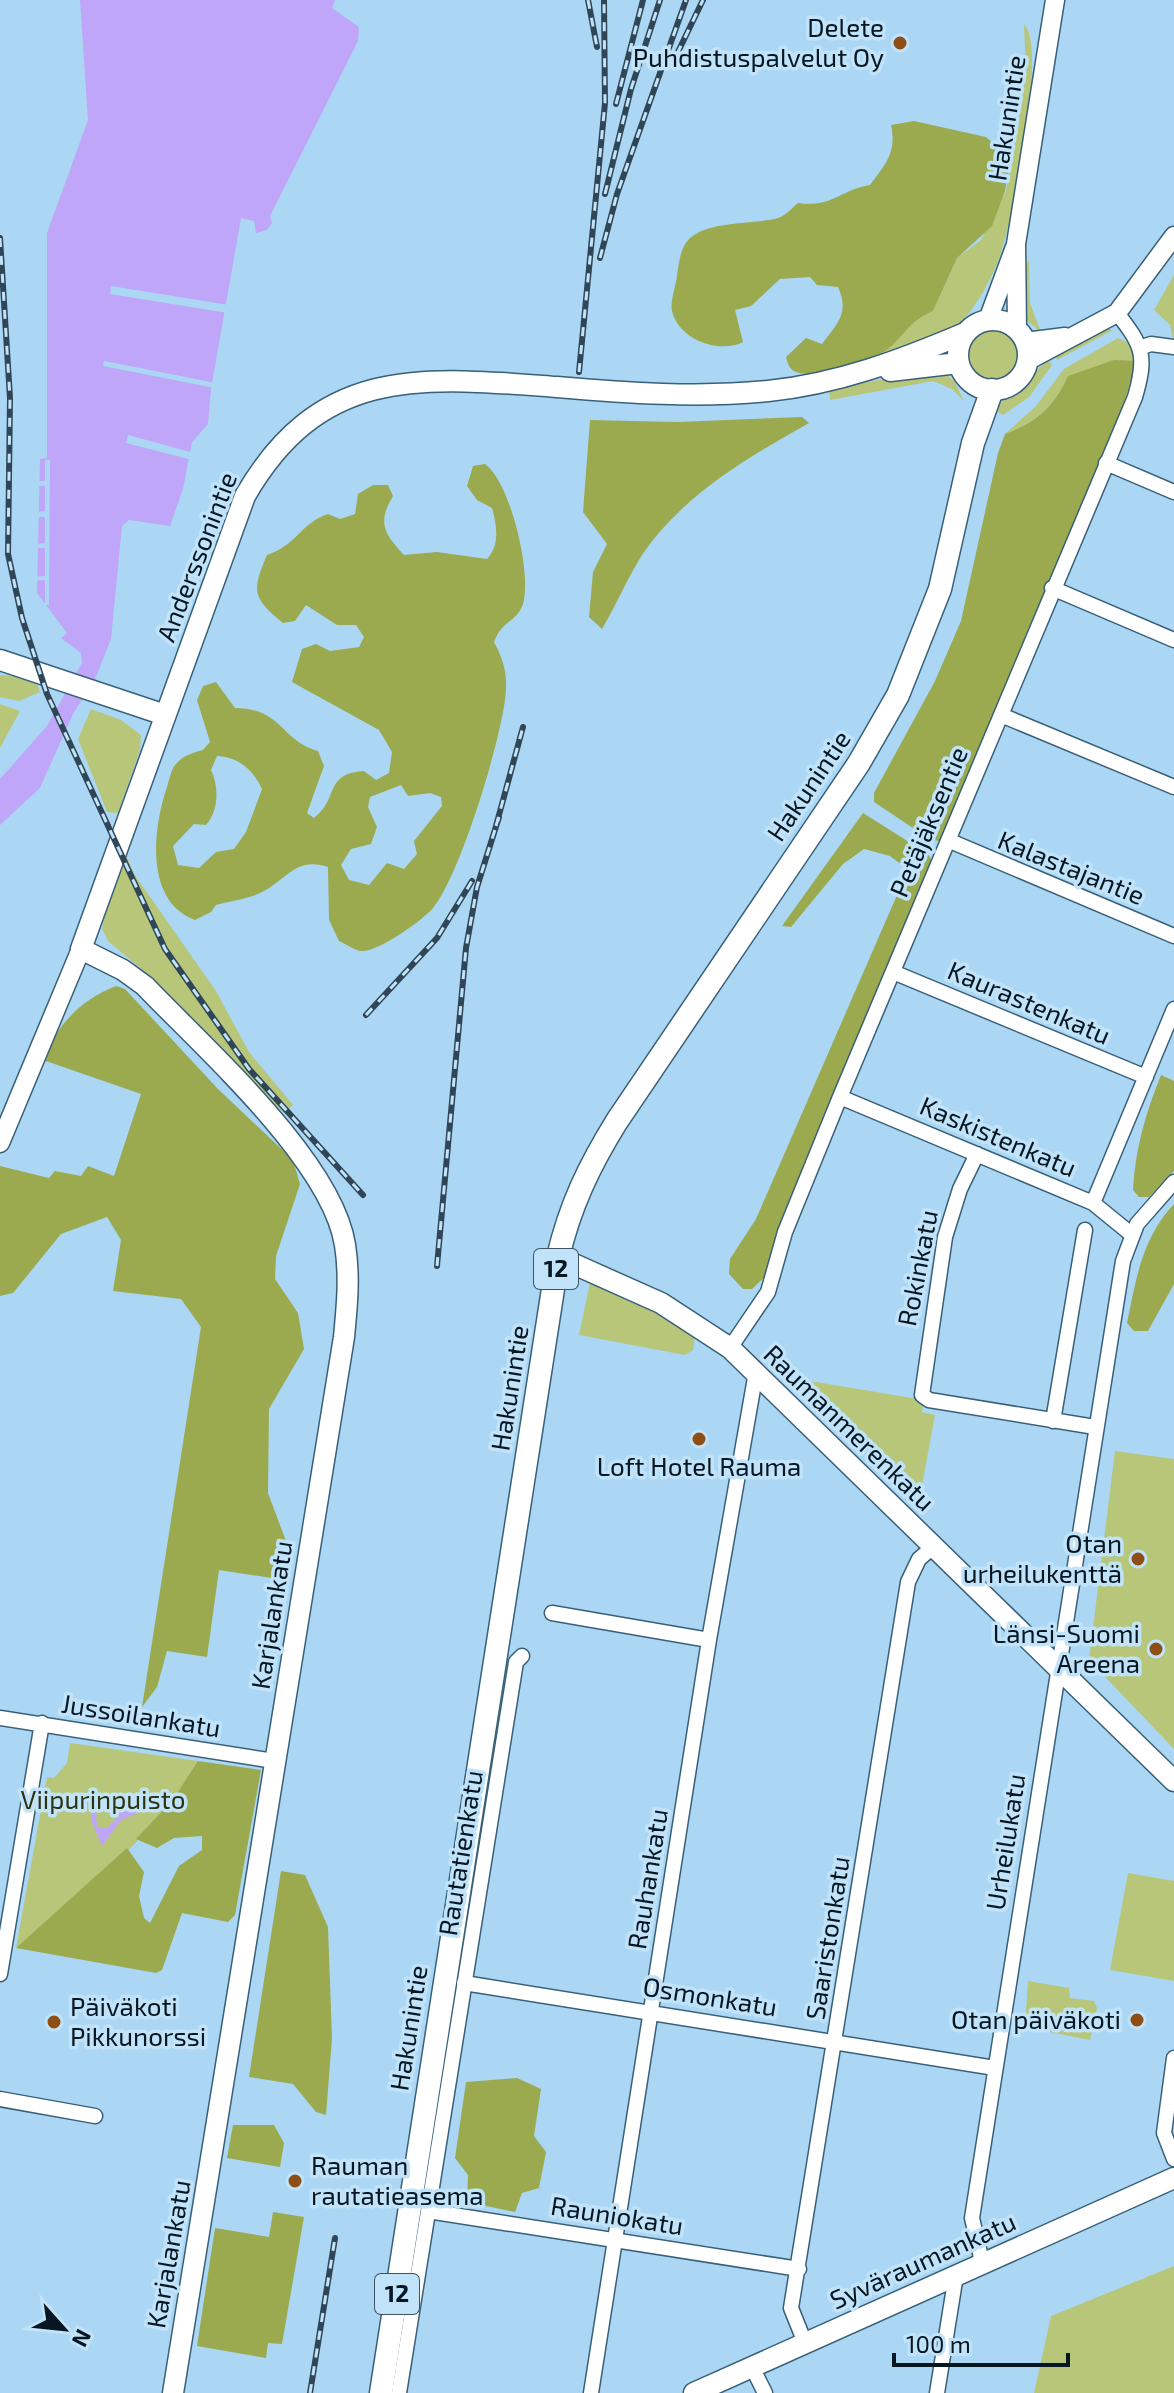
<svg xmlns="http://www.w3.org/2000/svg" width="1174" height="2393" font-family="'Exo 2',sans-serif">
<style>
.green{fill:#b8c67a}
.forest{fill:#9baa4e;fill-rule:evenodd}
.water{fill:#bfa6f9;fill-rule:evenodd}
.pier{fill:#abd7f4}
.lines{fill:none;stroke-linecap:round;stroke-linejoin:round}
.minor-casing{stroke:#386079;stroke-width:17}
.tertiary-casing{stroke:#386079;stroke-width:21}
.secondary-casing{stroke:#386079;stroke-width:23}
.trunk-casing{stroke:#386079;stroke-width:25}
.minor{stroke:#fff;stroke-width:14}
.tertiary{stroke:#fff;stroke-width:18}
.secondary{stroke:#fff;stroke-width:20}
.trunk{stroke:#fff;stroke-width:22}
.rail-casing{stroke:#304656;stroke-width:6}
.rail{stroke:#c0e3fa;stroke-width:3;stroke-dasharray:9;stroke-linecap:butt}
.poi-dot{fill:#8e4f16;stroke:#c0e3fa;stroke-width:3}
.labels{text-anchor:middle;stroke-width:7;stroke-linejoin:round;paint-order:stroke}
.shield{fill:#c0e3fa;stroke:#3e5463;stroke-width:2}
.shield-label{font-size:24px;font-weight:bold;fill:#071722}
.poi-label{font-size:26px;fill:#071722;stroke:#c0e3fa;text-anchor:end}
.street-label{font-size:26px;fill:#071722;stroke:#c0e3fa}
.park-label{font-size:26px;fill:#2d330c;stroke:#c0e3fa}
</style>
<rect width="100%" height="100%" fill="#abd7f4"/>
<path class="green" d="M1024 24C1048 48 1012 220 1000 256 992 278 979 302 964 319 945 341 907 349 881 355L914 318 933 311 957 258 981 240 1006 191 1026 73Z
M1029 260 1030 303 1041 332 1025 319 1023 268Z
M1174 275V342L1170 325 1154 310Z
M965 355a27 27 0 1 1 54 0a27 27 0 1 1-54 0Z
M1106 329 1113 330 1057 360 1055 355Z
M1118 338 1132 344 1136 361 1068 376C1053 408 1037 422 1005 434L1036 406 1064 369Z
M1048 360 1052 365 1029 397 1003 415 994 409Z
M945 373 955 382 964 401 952 389 933 381 830 400 829 390 908 374Z
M0 675 20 677 37 683 40 692 19 701 0 697Z
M0 704 20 711 0 748Z
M91 709 121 720 141 735 140 750 118 813 107 812 78 739Z
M126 854 134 874 216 991 249 1052 293 1105 284 1113 239 1072 159 984 108 941 102 929 105 912Z
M591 1278 656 1309 695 1336 693 1350 685 1355 579 1335Z
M804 1380 924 1400 922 1412 935 1415 918 1507 802 1391Z
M1115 1451 1174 1459V1749L1089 1660Z
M70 1743 198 1761C160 1833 78 1896 16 1948L47 1777 54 1778 67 1763Z
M1128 1873 1174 1881V1981L1110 1970Z
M1028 1981 1069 1988 1070 1998 1094 2001 1097 2008 1090 2040 1025 2027Z
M1174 2266V2393H1034L1051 2316Z"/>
<path class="forest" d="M914 121 986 137 1011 158 1005 191 992 226 957 258 933 311C907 321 903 340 881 354 867 363 810 379 796 372 789 369 788 364 786 357L806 338 822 344C837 324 850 313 838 287L817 285 810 277 780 279 751 306 735 310 743 342C719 354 679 340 672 311 670 301 676 286 677 275 679 264 680 248 689 239 709 220 753 225 778 218 785 216 792 208 798 203 832 208 840 190 870 185 886 164 897 152 891 125Z
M1114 360 1136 361 1125 400 940 841 931 840 874 802V793L935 681 961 621 998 453 1005 434C1037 422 1053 408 1068 376Z
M802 417 809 423C747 458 686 493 644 552 628 576 617 604 602 629L589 617 593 572 607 544 583 512 590 420 677 422Z
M485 464C511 483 532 574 523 604 517 622 501 621 494 642 502 657 507 671 506 688 505 730 460 876 433 908 423 920 377 953 361 951 354 950 346 944 339 941L329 920 328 867C295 856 286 881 260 893 247 899 230 901 216 905L211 912 195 920C144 901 153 828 167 787 169 781 171 769 176 764 182 756 194 752 203 750L210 742 197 700 203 686 216 682 235 708C282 708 281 741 318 751L324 766 307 813 314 818C340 798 323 774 364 771L376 780 389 773 392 752 379 730 292 682 302 649 316 644 330 651 359 647 364 637 356 625H337L306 605 295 621 283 623C253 598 251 592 267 555 297 545 302 522 328 514L340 519 355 514 358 494 373 485H388L393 496C377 523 384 533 404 555L437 552 487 559C500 545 497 526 492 508L477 500 467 486 473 466ZM217 756C239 757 253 770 262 789L246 832 234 849 216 852 199 868 178 865 173 846 194 824 206 825C219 811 219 786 211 770ZM401 785 408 796 430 793 441 797 442 806 414 841 417 854 404 869 387 863 369 885 349 880 341 865 351 849 371 844 377 827 368 807 370 797Z
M863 813 928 854 933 863 816 1136 780 1228 767 1275 752 1289H743L729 1274 730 1259 756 1219 904 879 906 868 890 856 864 849 843 864 791 927 782 926Z
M116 986 125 989 218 1089 293 1160 300 1184 276 1256 275 1279 298 1313 304 1349 269 1409 268 1493 286 1541 278 1579 219 1570 207 1657 167 1651 157 1687 142 1707 201 1327 181 1299 113 1291 121 1240 107 1217 61 1234 13 1293 0 1296V1166L49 1178 55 1171 81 1176 88 1166 114 1176 141 1094 43 1060C57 1025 80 1000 116 986Z
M1161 1075 1174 1081V1171L1149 1197H1139L1133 1190C1135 1149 1146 1112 1161 1075Z
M1174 1204V1284L1148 1331H1134L1127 1323C1136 1279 1142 1238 1174 1204Z
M198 1761 261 1770 235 1915 228 1922 182 1913 162 1970 156 1973 16 1948 127 1848 144 1872 139 1896 144 1918 150 1923 179 1866 202 1850V1836L174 1838 157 1848 136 1839 172 1801Z
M281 1871 305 1875 328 1927 332 2038 326 2115 316 2112 293 2084 249 2077Z
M517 2078 541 2089 534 2136 546 2152 539 2188 522 2193 515 2212 467 2202 468 2175 455 2158 466 2082Z
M233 2125H274L284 2143 280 2167 227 2158Z
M273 2212 304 2217 282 2344 268 2343 266 2358 197 2346 215 2228 269 2237Z"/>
<path class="water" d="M80 0H335L332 8 359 27 358 41 270 216 272 223 267 230 256 233 254 221 241 218 211 389 208 424 192 442 183 489 170 526 129 520 122 526 111 639 96 677 73 714 40 788 0 825V779L47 726 82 663 81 653 61 638 67 633 37 593 40 459 47 458V233L88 120Z
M112 1799 138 1813 121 1820 102 1846 91 1820 93 1807ZM118 1804 119 1816 107 1828H97L96 1810 102 1805Z"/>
<path class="pier" d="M111 286 229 305 228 313 110 294Z
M104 361 216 383 215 388 103 366Z
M128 435 194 453 192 460 126 443Z
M45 460H50L49 605H45V580H34V577L45 576V548H34V544L45 543V517H35V512L45 511V486H35V481H45Z"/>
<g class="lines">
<defs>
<path id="minor" d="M1142 347 1151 344 1174 347
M1106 463 1174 492
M1052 588 1174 640
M1001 715 1174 787
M950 841 1174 936
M893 972 1146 1077
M840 1097 1093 1203 1131 1234
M977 1154 960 1189 945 1237 922 1395 929 1400 1095 1427
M1093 1203 1174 1009
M730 1348 768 1292 785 1232 840 1097 1135 397C1147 356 1143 346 1117 313
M1053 1421 1085 1230
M552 1613 709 1640
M0 1718 274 1761
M0 1974 42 1723
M464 1983 995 2068
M1174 2058 1164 2133 1174 2159
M0 2099 95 2116
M428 2211 799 2269
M982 2262 972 2218 1123 1261 1137 1224 1174 1182
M805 2343 791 2308 908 1582 919 1559 933 1547
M752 2367 765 2393
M399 2393 516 1662 522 1656
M591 2393 709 1640 756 1372
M937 2393 956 2275"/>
<path id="tertiary" d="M988 320 1015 247
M1017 329 1016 244 1055 0
M1025 342 1065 337
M1027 361 1117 313 1174 236
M0 1143 81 949"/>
<path id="secondary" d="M958 355a35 35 0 1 1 70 0a35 35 0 1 1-70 0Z
M890 371 958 363
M0 660 165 715
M558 1257 661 1303 730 1348 1174 1781
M173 2393 344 1337C347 1306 350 1276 345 1245 332 1161 204 1048 145 986L123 970 81 949 245 496C321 364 423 377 557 387 625 393 700 398 768 391 838 384 901 360 965 333
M694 2393 1174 2178"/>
<path id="trunk" d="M381 2393 558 1257C570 1206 589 1166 617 1121L859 763 898 695 940 589 973 443 992 390"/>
</defs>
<use href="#minor" class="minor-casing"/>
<use href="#tertiary" class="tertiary-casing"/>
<use href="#secondary" class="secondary-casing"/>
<use href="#trunk" class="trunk-casing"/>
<use href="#minor" class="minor"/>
<use href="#tertiary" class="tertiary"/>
<use href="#secondary" class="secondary"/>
<use href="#trunk" class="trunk"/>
<defs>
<path id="rail" d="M588 0 597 47
M677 54 703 0
M616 104 643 0
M605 194 631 89 660 0
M0 238 10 398 8 554 22 618 47 694 165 949 249 1069 363 1195
M600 258 617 194 686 0
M579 372 605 103 604 0
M496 826 523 727
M366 1015 437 938 472 881
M437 1266 466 948 477 887 499 817
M310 2393 335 2238"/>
</defs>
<use href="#rail" class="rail-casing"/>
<use href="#rail" class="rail"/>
</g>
<g class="poi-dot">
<circle cx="900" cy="43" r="8"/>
<circle cx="699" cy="1439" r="8"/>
<circle cx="1138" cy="1559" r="8"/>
<circle cx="1156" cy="1649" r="8"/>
<circle cx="1137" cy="2020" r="8"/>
<circle cx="54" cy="2022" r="8"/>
<circle cx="295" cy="2181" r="8"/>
</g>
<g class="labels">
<g class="shield">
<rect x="534" y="1249" width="44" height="40" rx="6"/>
<rect x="375" y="2274" width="44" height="40" rx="6"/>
</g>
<g class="shield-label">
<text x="556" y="1277">12</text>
<text x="397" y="2302">12</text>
</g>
<g class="poi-label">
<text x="884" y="37">Delete<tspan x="884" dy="30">Puhdistuspalvelut Oy</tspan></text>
<text x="699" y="1476" text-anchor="middle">Loft Hotel Rauma</text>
<text x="1122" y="1553">Otan<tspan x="1122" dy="30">urheilukenttä</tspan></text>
<text x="1140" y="1643">Länsi-Suomi<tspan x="1140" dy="30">Areena</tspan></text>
<text x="70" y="2016" text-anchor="start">Päiväkoti<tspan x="70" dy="30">Pikkunorssi</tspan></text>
<text x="1121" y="2029">Otan päiväkoti</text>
<text x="311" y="2175" text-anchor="start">Rauman<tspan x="311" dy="30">rautatieasema</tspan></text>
</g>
<g class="street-label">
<text transform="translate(1007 118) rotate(-81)" y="9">Hakunintie</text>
<text transform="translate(197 557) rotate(-69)" y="9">Anderssonintie</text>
<text transform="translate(809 786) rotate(-56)" y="9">Hakunintie</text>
<text transform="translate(929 822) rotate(-67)" y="9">Petäjäksentie</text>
<text transform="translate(1071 868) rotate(22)" y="9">Kalastajantie</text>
<text transform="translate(1029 1003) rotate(23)" y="9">Kaurastenkatu</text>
<text transform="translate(998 1137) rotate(23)" y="9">Kaskistenkatu</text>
<text transform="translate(918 1268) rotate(-79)" y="9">Rokinkatu</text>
<text transform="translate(510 1388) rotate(-81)" y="9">Hakunintie</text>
<text transform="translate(849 1428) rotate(44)" y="9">Raumanmerenkatu</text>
<text transform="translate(272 1615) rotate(-81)" y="9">Karjalankatu</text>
<text transform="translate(141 1716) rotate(9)" y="9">Jussoilankatu</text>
<text transform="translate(1006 1842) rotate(-81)" y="9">Urheilukatu</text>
<text transform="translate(461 1853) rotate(-81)" y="9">Rautatienkatu</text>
<text transform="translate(648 1879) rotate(-81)" y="9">Rauhankatu</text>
<text transform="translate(828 1938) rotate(-81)" y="9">Saaristonkatu</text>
<text transform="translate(710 1997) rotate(9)" y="9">Osmonkatu</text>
<text transform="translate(409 2028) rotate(-81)" y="9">Hakunintie</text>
<text transform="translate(617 2216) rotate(9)" y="9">Rauniokatu</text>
<text transform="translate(169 2254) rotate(-80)" y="9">Karjalankatu</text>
<text transform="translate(923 2261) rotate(-24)" y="9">Syväraumankatu</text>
</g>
<g class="park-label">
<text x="103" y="1809">Viipurinpuisto</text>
</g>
</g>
<g transform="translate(64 2329) rotate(117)" stroke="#c0e3fa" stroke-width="6" paint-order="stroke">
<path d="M0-6L14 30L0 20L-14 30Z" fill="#071722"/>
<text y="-12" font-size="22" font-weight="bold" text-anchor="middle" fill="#071722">N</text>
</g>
<path d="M894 2353v12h174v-12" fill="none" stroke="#071722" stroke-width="4"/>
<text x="906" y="2353" font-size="24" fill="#071722" stroke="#c0e3fa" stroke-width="6" paint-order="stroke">100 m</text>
</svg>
